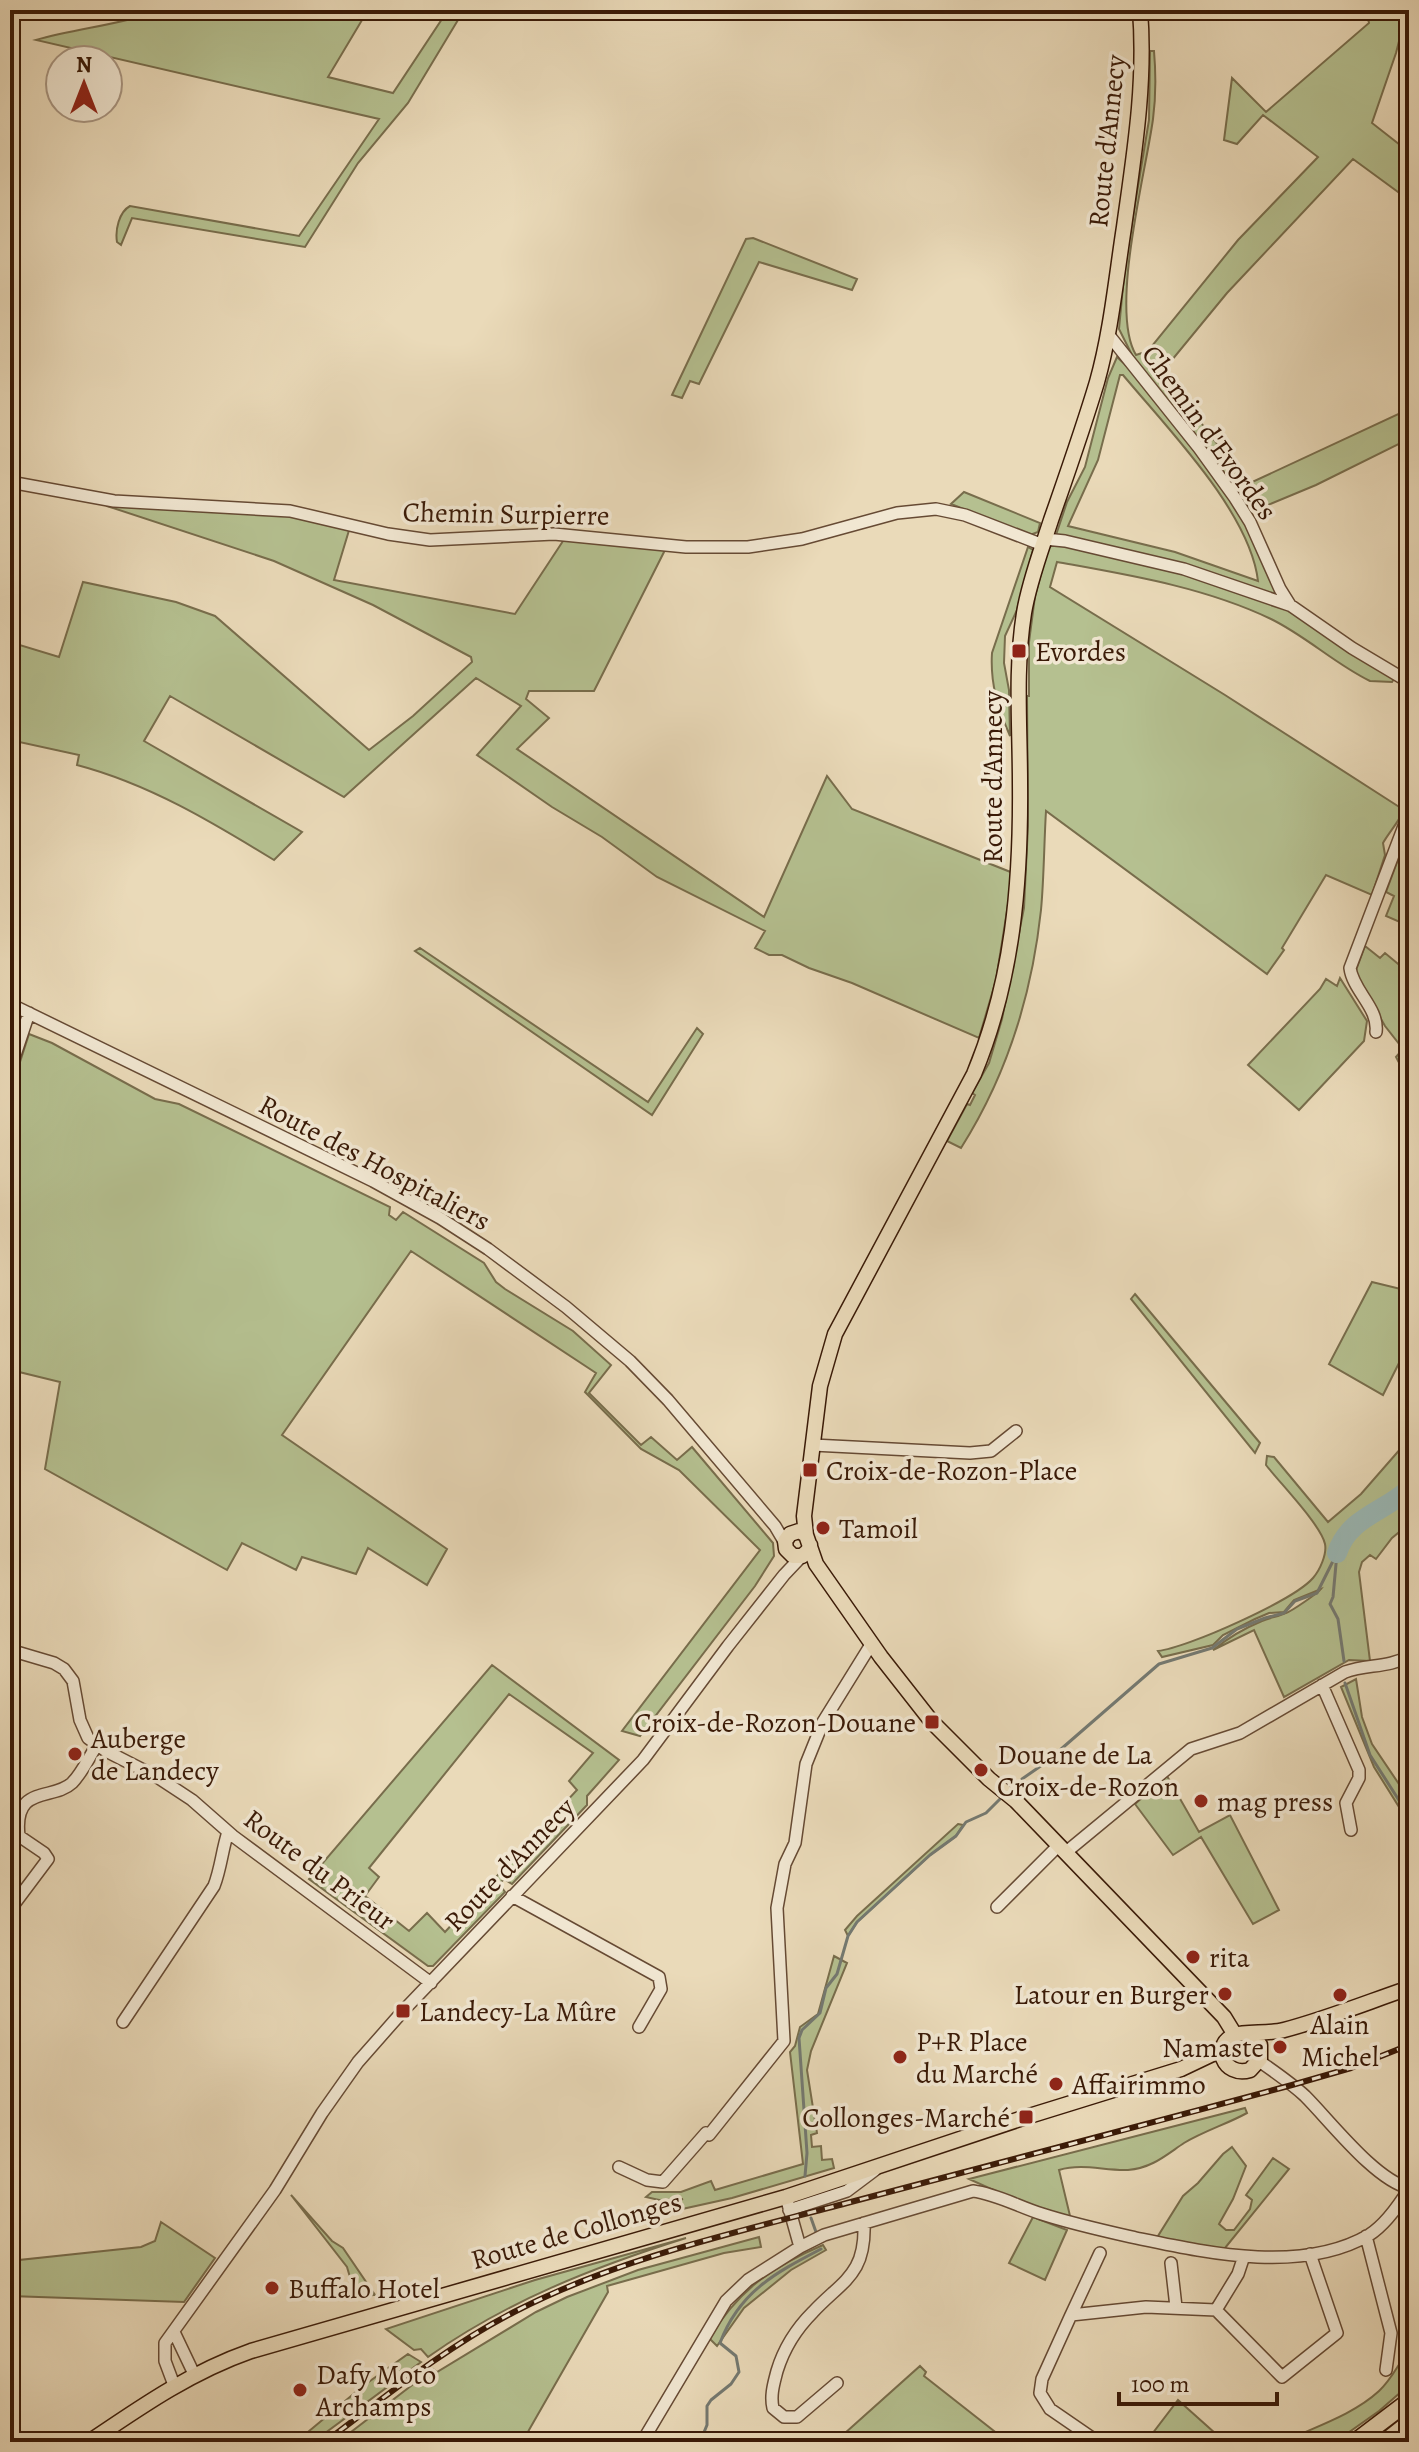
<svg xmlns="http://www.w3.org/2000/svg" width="1419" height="2452" font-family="Alegreya,serif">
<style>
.green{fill:#b5c090;stroke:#786d4c;stroke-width:2;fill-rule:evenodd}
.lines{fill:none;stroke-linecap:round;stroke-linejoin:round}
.stream{stroke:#747971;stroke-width:3}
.river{stroke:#9ab9b7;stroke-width:20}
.minor-casing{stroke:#664a34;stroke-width:14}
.major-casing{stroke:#3a1a07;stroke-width:17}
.highway-casing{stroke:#3a1a07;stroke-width:19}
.minor{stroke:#f1e7d2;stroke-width:11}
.major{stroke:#eadab9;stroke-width:14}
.highway{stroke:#eadab9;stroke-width:16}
.rail-casing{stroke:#3a1a07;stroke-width:6}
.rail{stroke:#f1e7d2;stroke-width:3;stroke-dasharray:9;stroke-linecap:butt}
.poi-dot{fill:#8f2418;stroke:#f1e7d2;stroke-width:3}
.labels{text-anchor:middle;stroke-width:7;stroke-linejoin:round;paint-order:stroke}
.street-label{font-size:28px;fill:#3a1a07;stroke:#f1e7d2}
.poi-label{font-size:28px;fill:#3a1a07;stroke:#f1e7d2;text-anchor:start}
</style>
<rect width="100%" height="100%" fill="#eadab9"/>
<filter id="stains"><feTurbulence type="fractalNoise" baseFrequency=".0025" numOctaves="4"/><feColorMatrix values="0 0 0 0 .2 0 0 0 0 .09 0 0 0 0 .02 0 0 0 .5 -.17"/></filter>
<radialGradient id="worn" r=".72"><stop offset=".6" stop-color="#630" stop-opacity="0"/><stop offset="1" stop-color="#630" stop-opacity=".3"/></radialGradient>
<path class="green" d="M162 10H368L328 77 393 93 448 10H464L408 103 358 163 305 247 132 218 121 245 117 242C115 230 119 212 130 206L299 236 379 119 36 40C77 28 121 25 162 10Z
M1366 10H1407L1396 53 1372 123 1409 152V200L1353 159 1227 293 1162 372 1248 484 1409 409V439L1316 485 1251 512 1214 458 1134 359 1119 329 1125 265 1149 120 1150 51H1154C1156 74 1156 96 1153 119 1146 172 1109 310 1136 355L1148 351 1238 240 1318 157 1263 115 1237 144 1224 140 1232 78 1266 112 1369 23Z
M753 238 857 279 852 290 759 262 699 384 690 381 682 398 672 395 746 239Z
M1117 357 1131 370 1215 475 1249 529 1278 597 1056 535 1067 502 1085 467 1108 378ZM1120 375H1123C1167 428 1250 512 1258 581L1175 552 1068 526 1098 460Z
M964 492 1040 523 1038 532 1030 535 951 504Z
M108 503 292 515 350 527 334 580 515 614 565 538 666 548 594 691H529L526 699 549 718 517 749 764 917 827 776 852 809 1013 873 996 980 979 1038 852 983 809 968 782 955H769L755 948 765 931 657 877 602 837 552 807 477 755 521 706 476 678 344 797 170 696 144 741 302 832 274 860C212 822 149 784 77 765L79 755 10 740V642L59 657 83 582 176 602 215 616 369 750 413 716 472 662 471 657 373 605 274 561 107 506Z
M1055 544 1164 567 1284 608 1394 679 1392 682 1370 681C1335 664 1306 636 1271 619 1204 587 1129 575 1057 562L1050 587 1225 695 1404 810C1398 823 1390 831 1383 843L1385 855 1372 895 1326 875 1282 948 1284 950 1267 974 1046 811C1044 844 1044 878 1041 910 1032 994 1006 1077 961 1148L947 1141 967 1104 970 1105 975 1095 972 1093 989 1063 1002 1019 1024 908 1028 826 1027 696H1029V642L1035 596 1048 548Z
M1028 547 1033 550 1017 610 1005 636 1004 663 1009 690 1010 736C998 708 990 684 992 653Z
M1409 830V926L1386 916 1394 896 1386 892Z
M1365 946 1380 958 1385 953 1409 973V1082L1396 1057 1403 1049 1385 1026 1355 973Z
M420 948 648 1102 697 1028 703 1034 652 1115 415 951Z
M1340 978 1367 1021 1364 1041 1299 1110 1248 1065 1320 989 1326 979 1337 986Z
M29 1034 52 1043 155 1099 179 1104 390 1207 389 1215 396 1220 403 1212 484 1263 496 1282 505 1289 573 1331 611 1365 589 1393 641 1445 651 1437 677 1460 692 1447 773 1543 774 1556 755 1586 640 1736 622 1731 760 1550 679 1470 641 1449 585 1392 596 1373 411 1251 282 1435 447 1549 427 1585 368 1548 356 1574 302 1557 296 1570 242 1543 227 1570 45 1469 60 1382 19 1372 10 1398V1093Z
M1372 1282 1409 1291V1343L1383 1395 1329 1364Z
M1135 1294 1260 1443 1255 1453 1131 1299Z
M1409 1439V1524L1392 1538 1376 1559 1370 1555 1362 1562 1359 1572 1370 1661 1349 1660 1284 1697 1254 1630 1213 1650C1228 1638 1245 1628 1262 1621 1270 1617 1279 1617 1286 1613 1292 1611 1318 1593 1321 1589L1294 1600 1284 1612 1269 1613 1255 1619 1223 1635 1213 1645 1162 1657 1158 1651C1187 1648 1294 1600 1313 1578 1320 1570 1327 1554 1325 1544 1321 1525 1279 1482 1266 1465L1267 1456 1274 1457 1328 1522 1361 1494Z
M492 1665 619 1760 587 1796V1805L512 1884 504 1879 499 1884 505 1892 433 1966H428L309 1879ZM509 1694 593 1753 569 1781 577 1790 445 1932 427 1913 409 1931 365 1896 379 1877 369 1868Z
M1356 1679 1362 1717 1372 1744 1409 1799V1823L1374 1767 1341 1687Z
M1167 1776 1199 1832 1230 1815 1279 1910 1253 1924 1201 1837 1173 1855 1135 1804Z
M958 1824 963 1825 956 1836 930 1855 857 1922 848 1936 845 1930 857 1916Z
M834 1956 847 1963 811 2051 807 2070 817 2133 811 2135 812 2147 821 2146 822 2160 832 2159 834 2168 732 2198 655 2215 654 2209 683 2199 659 2200 646 2197 652 2192H681L711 2181 715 2190 803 2164 790 2052 795 2046 800 2027 818 2014Z
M1245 2108 1247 2113C1227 2124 1204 2131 1184 2143 1166 2155 1152 2168 1128 2170 1104 2171 1083 2163 1059 2170L1071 2220 1040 2211 969 2179Z
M1232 2147 1246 2166 1233 2199 1219 2224 1226 2230H1234L1250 2209 1252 2200 1246 2195 1273 2158 1289 2169 1225 2248C1206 2251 1175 2246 1158 2236L1183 2196 1198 2183 1223 2154Z
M291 2195 332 2241 343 2248 375 2295 364 2296 352 2284 347 2267Z
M1033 2217 1067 2230 1045 2280 1009 2263Z
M161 2222 215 2258 184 2302 10 2296V2261L141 2247 155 2241Z
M759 2237 761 2247 724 2253 607 2286 608 2292 529 2430 525 2438 527 2442H338L433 2369 437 2372 536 2312 567 2297 638 2270Z
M686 2238C594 2267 507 2301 428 2357L421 2349 414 2350 386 2329 535 2280Z
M823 2245 826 2250 791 2270 744 2308 717 2346 709 2338C739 2290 771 2267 823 2245Z
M1409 2350V2385L1379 2411 1335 2442H1283C1314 2427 1353 2415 1379 2391 1392 2379 1398 2364 1409 2350Z
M408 2354 421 2362 313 2442H296L363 2386Z
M920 2366 926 2372 924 2376 1008 2442H835Z
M1178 2400 1225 2442H1146Z"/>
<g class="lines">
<path class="stream" d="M1337 1553 1333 1597 1330 1604 1338 1619 1344 1661
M1345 1683 1370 1755 1409 1816
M1022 1779 1045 1763 1159 1664 1212 1648 1237 1629 1265 1618 1284 1613 1295 1601 1317 1593 1337 1553
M805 2176 807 2153 799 2038 802 2030 820 2013 826 1988 837 1974 848 1936 857 1922 930 1855 956 1836 966 1822 986 1813 1000 1799
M811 2218 816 2232
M1400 2362 1409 2350
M700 2442 707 2425V2406L711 2400 731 2384 739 2372 736 2356 720 2343C739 2292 775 2273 821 2249"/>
<path class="river" d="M1337 1553C1349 1517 1384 1512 1409 1489"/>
<defs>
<path id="minor" d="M1108 334 1199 448 1235 498 1250 522 1280 589 1290 605 1352 648 1409 682
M10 482 114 501 290 511 388 534 430 540 554 534 686 547H748L802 539 897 513 936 509 965 515 1043 545
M1045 539 1065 541 1184 569 1289 605
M10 1004 373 1181 440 1218 488 1249 566 1307 630 1361 668 1400 775 1526 785 1543
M1376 1032C1379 1008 1353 991 1350 968L1409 813
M10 1070 29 1013
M813 1445 970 1453 991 1451 1016 1431
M10 1650 54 1663 64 1669 73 1681 80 1720 88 1738 106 1751 157 1777 192 1800 233 1836 431 1983
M1322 1685 1359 1770V1778L1346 1803 1351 1830
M1065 1853 1191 1749 1240 1733 1345 1672C1367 1664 1389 1668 1409 1656
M512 1896 659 1977 661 1989 639 2027
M15 1903 48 1859 44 1853 19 1836C13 1784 53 1801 72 1783 82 1773 89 1757 97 1745
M997 1907 1058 1846
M123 2022 214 1886C221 1868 222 1850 228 1832
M1259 2061C1275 2072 1291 2083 1305 2096 1331 2122 1375 2180 1409 2188
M619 2167 647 2180 663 2182 706 2133 709 2135 784 2041 777 1908 785 1864 795 1843 806 1764 823 1722 872 1643
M789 2210 847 2191 875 2170
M1366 2236 1391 2333 1386 2370
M800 2247 824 2235 973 2191C997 2194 1019 2207 1042 2214 1073 2224 1105 2231 1136 2238 1208 2253 1302 2274 1369 2235 1385 2225 1399 2205 1409 2189
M1171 2263 1176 2307
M1216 2310 1282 2377 1337 2333 1310 2254
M1071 2315 1100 2253
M174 2332 194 2374
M837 2383 797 2417H784L773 2408C770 2395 774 2383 777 2371 784 2348 796 2329 813 2312 843 2280 866 2275 864 2223
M174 2385 165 2361V2343L275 2190 322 2113 358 2062 403 2011 643 1760 728 1646 784 1575 802 1556
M642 2442 726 2301 748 2280 800 2247 786 2197
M1098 2442 1050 2409 1040 2393 1042 2379 1071 2315 1146 2307 1216 2310 1238 2274 1244 2256"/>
<path id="major" d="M1140 10C1146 83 1134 155 1124 227 1116 279 1111 332 1097 382 1083 429 1067 474 1051 520 1041 551 1029 582 1024 613 1015 670 1020 726 1020 783 1021 883 1013 980 974 1074L835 1334 820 1386 804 1516 806 1535 816 1564 881 1657 932 1722 989 1779 1016 1801 1224 2017 1235 2035
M806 1535 799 1531 790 1534 785 1541 786 1549 793 1556H802L808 1551 810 1545
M1249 2035 1260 2045V2059L1250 2070C1223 2078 1211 2044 1235 2035 1245 2031 1270 2034 1284 2030 1326 2019 1368 2002 1409 1988
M89 2442C142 2406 191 2372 251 2351L786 2197 1026 2117 1181 2069 1223 2049"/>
<path id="highway" d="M1355 2442 1409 2401
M1385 2442 1409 2423"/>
</defs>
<use href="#minor" class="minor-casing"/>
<use href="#major" class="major-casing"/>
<use href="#highway" class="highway-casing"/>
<use href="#minor" class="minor"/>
<use href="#major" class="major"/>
<use href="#highway" class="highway"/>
<defs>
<path id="rail" d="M325 2442C386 2396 446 2347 514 2312 619 2258 734 2233 847 2203 996 2164 1144 2125 1292 2085L1351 2068 1409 2045"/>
</defs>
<use href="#rail" class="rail-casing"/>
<use href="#rail" class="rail"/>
</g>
<g class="poi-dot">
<rect x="1011" y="643" width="16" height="16" rx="4"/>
<rect x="802" y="1462" width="16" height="16" rx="4"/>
<circle cx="823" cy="1528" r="8"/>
<rect x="924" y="1714" width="16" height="16" rx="4"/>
<circle cx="75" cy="1754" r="8"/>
<circle cx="981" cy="1770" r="8"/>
<circle cx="1201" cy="1801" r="8"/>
<circle cx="1193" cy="1957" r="8"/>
<circle cx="1225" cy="1994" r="8"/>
<circle cx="1340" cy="1995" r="8"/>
<rect x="395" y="2003" width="16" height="16" rx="4"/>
<circle cx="1280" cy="2047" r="8"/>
<circle cx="900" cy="2057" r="8"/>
<circle cx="1056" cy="2084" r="8"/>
<rect x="1018" y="2109" width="16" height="16" rx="4"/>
<circle cx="272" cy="2288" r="8"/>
<circle cx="300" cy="2390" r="8"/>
</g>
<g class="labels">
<g class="street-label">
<text transform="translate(1106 141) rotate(-84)" y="10">Route d'Annecy</text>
<text transform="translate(1210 432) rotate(54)" y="10">Chemin d'Evordes</text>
<text transform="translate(506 513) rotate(1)" y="10">Chemin Surpierre</text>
<text transform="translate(992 777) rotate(-90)" y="10">Route d'Annecy</text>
<text transform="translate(375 1162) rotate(28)" y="10">Route des Hospitaliers</text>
<text transform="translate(509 1864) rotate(-46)" y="10">Route d'Annecy</text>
<text transform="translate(320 1869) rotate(37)" y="10">Route du Prieur</text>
<text transform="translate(576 2230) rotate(-16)" y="10">Route de Collonges</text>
</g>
<g class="poi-label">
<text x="1035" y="661">Evordes</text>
<text x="826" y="1480">Croix-de-Rozon-Place</text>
<text x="839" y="1538">Tamoil</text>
<text x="916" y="1732" text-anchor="end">Croix-de-Rozon-Douane</text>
<text x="91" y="1748">Auberge<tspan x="91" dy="32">de Landecy</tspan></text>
<text x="997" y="1764">Douane de La<tspan x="997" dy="32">Croix-de-Rozon</tspan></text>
<text x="1217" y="1811">mag press</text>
<text x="1209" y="1967">rita</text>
<text x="1209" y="2004" text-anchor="end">Latour en Burger</text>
<text x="419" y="2021">Landecy-La Mûre</text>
<text x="1340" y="2034" text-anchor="middle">Alain<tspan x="1340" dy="32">Michel</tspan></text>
<text x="916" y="2051">P+R Place<tspan x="916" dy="32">du Marché</tspan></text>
<text x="1264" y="2057" text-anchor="end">Namaste</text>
<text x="1072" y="2094">Affairimmo</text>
<text x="1010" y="2127" text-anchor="end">Collonges-Marché</text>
<text x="288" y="2298">Buffalo Hotel</text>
<text x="316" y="2384">Dafy Moto<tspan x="316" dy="32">Archamps</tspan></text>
</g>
</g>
<rect width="1419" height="2452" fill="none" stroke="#eadab9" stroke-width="40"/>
<rect x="12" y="12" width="1395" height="2428" fill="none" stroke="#3a1a07" stroke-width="4"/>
<rect x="20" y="20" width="1379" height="2412" fill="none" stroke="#3a1a07" stroke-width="2"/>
<g transform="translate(84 84)"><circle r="38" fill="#f1e7d2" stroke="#a89581" stroke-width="2"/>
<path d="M0-6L14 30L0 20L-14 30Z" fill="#8f2418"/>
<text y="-12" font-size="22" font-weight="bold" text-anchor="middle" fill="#3a1a07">N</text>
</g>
<path d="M1119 2392v12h158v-12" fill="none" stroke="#3a1a07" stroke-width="4"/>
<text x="1131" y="2392" font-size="24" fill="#3a1a07" stroke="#f1e7d2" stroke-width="6" paint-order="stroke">100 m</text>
<rect width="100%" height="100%" filter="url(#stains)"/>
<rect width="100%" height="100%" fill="url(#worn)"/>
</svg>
